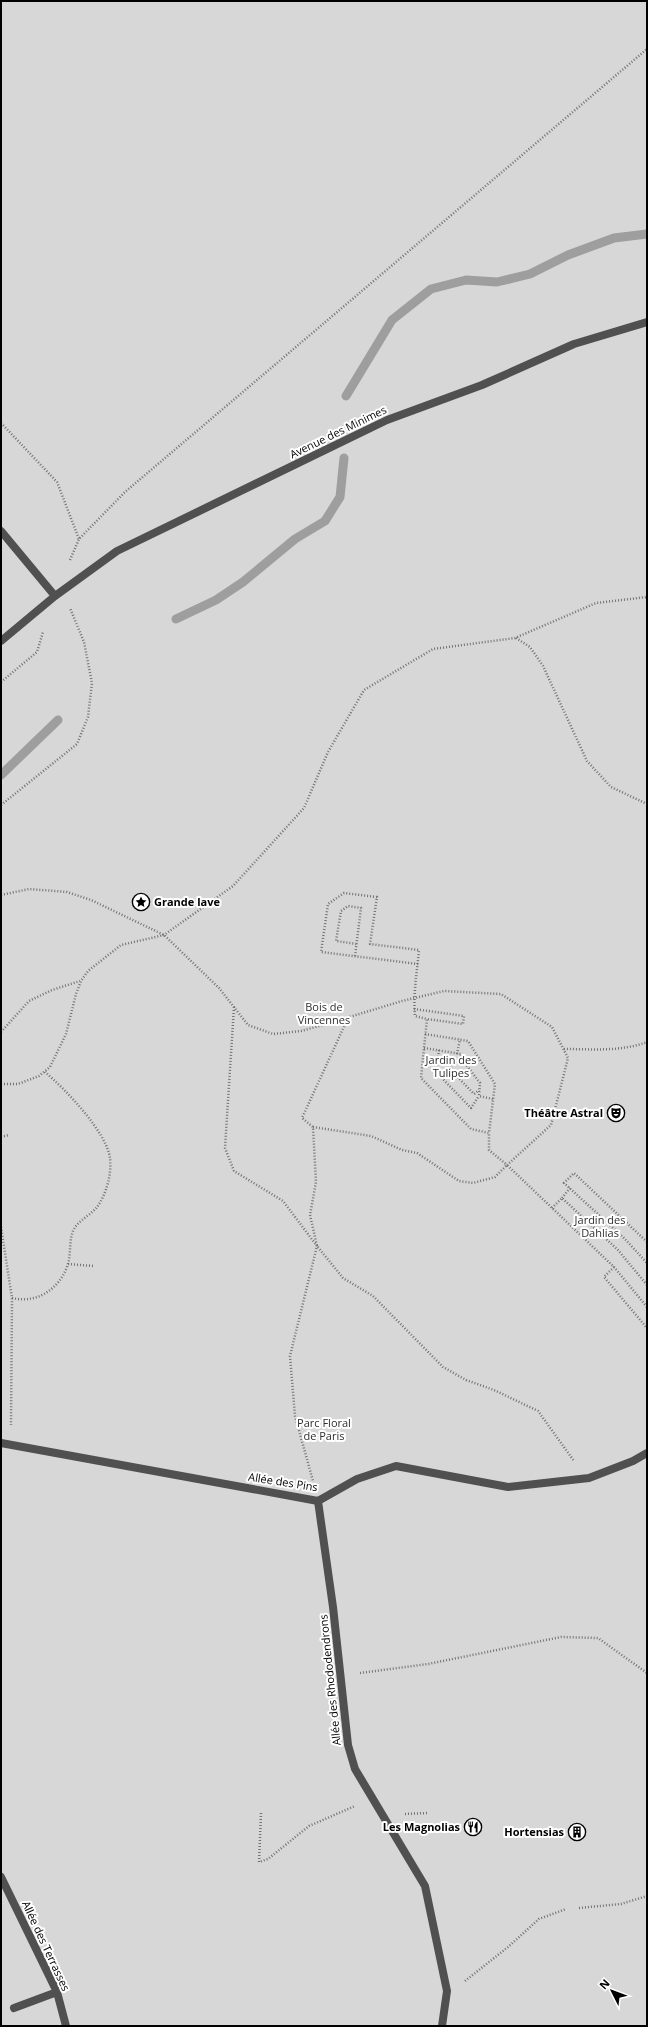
<svg xmlns="http://www.w3.org/2000/svg" width="648" height="2027" font-family="'Open Sans',sans-serif">
<style>
.green{fill:#d7d7d7}
.lines{fill:none;stroke-linecap:round;stroke-linejoin:round}
.stream{stroke:#9e9e9e;stroke-width:9}
.path{stroke:#727272;stroke-width:2.5;stroke-dasharray:1 2;stroke-linecap:butt}
.service{stroke:#505050;stroke-width:8}
.labels{text-anchor:middle;stroke-width:4;stroke-linejoin:round;paint-order:stroke}
.street-label{font-size:11px;fill:#000;stroke:#fff}
.poi-label{font-size:11px;font-weight:bold;fill:#000;stroke:#fff;text-anchor:end}
.park-label{font-size:11px;fill:#2e2e2e;stroke:#fff}
</style>
<rect width="100%" height="100%" fill="#fff"/>
<path class="green" d="M1 1H647V2026H1Z"/>
<g class="lines">
<path class="stream" d="M346 396 392 320 431 289 466 280 497 282 530 274 568 255 614 238 647 234
M176 619 216 600 243 582 295 539 325 521 340 497 344 458
M1 775 58 720"/>
<path class="path" d="M1 423 57 482 79 539
M70 560 79 539 125 492 647 49
M516 638 530 647 543 666 587 761 611 787 647 804
M1 682 37 652 43 632
M1 805 77 744 88 717 92 683 84 642 70 608
M1 895 29 889 67 892 91 900 164 935 219 988 248 1025 273 1034 301 1031 323 1025 402 1001 444 991 501 994 552 1027 568 1058 551 1125 507 1165 489 1150V1133L471 1129 421 1078 427 1019 415 1016C413 994 417 972 419 950L370 944 377 897 344 893 328 904 321 952 418 964
M355 956 361 908 348 906 341 911 336 941 357 944
M234 1007 225 1148 234 1171 283 1201 317 1246 290 1356 295 1416 313 1481
M414 1009 464 1016 463 1024 427 1019
M348 1018 302 1118 313 1127 316 1182 310 1215 317 1246 343 1278 373 1296 443 1367 466 1380 494 1390 538 1411 574 1461
M1 1032 29 1001 52 990 80 981
M425 1034 468 1041 495 1084 489 1133
M424 1048 461 1054V1058L480 1083 479 1096 493 1099
M564 1049C591 1049 621 1052 647 1042
M439 1050 436 1072 471 1108 479 1096
M457 1054 460 1039
M461 1058 452 1064 450 1069 474 1094 479 1090
M1 1084H18L39 1076 50 1067 66 1034 76 994 81 981 88 971 121 945 164 935 233 886 304 808 328 752 364 690 433 649 515 638 596 603 647 597
M313 1127 371 1136 402 1150 417 1153 459 1181 473 1183 495 1177 507 1165 614 1267 647 1307
M1 1137 9 1135
M562 1198 570 1188
M552 1208 562 1198 618 1250 647 1285
M1 1227 12 1298 11 1425
M647 1242 574 1173 564 1183 624 1238 647 1263
M68 1264 94 1266
M614 1267 604 1277 647 1328
M12 1298C37 1304 60 1289 68 1264 71 1253 69 1241 73 1231 78 1220 90 1216 97 1207 106 1195 112 1174 110 1158 106 1131 65 1089 45 1072
M360 1673 428 1664 561 1637 598 1638 647 1673
M261 1813 259 1862 268 1859 309 1826 355 1806
M405 1814 428 1813
M579 1908 621 1904 647 1896
M465 1981 508 1947 539 1919 566 1909"/>
<path class="service" d="M1 531 55 596
M1 641 55 596 117 551 387 420 482 385 574 344 647 322
M1 1443 318 1501 357 1479 396 1466 508 1487 589 1478 633 1461 647 1453
M318 1501 333 1607 348 1745 355 1769 425 1886 447 1991 442 2026
M1 1877 57 1992 66 2026
M14 2008 57 1992"/>
</g>
<defs>
<symbol id="sight-ring" viewBox="-11 -11 22 22"><circle r="9.5" fill="#fff" stroke="#000" stroke-width="1.5"/><path d="M0-6L1.8-2.2L6-1.7L2.9 1.2L3.7 5.4L0 3.3L-3.7 5.4L-2.9 1.2L-6-1.7L-1.8-2.2Z" fill="#000"/></symbol>
<symbol id="theatre-ring" viewBox="-11 -11 22 22"><circle r="9.5" fill="#fff" stroke="#000" stroke-width="1.5"/><path d="M-5-5.5Q0-4 5-5.5V0Q5 5 0 6Q-5 5-5 0ZM-3.3-2.5H-1v1.5H-3.3ZM1-2.5H3.3v1.5H1ZM-2.8 1Q0 5.5 2.8 1Z" fill="#000"/></symbol>
<symbol id="restaurant-ring" viewBox="-11 -11 22 22"><circle r="9.5" fill="#fff" stroke="#000" stroke-width="1.5"/><path d="M-5-6h1v4h1v-4h1v4h1v-4h1v5L-1.5 .5V6h-2V.5L-5-1ZM5-6V6H3V1.5H1.5Q1.5-4 5-6Z" fill="#000"/></symbol>
<symbol id="building-ring" viewBox="-11 -11 22 22"><circle r="9.5" fill="#fff" stroke="#000" stroke-width="1.5"/><path d="M-4-6H4V6H1V3H-1V6H-4ZM-2.5-4.3h1.7v1.8h-1.7ZM.8-4.3h1.7v1.8H.8ZM-2.5-1h1.7V.8h-1.7ZM.8-1h1.7V.8H.8Z" fill="#000"/></symbol>
</defs>
<g fill-rule="evenodd">
<use href="#sight-ring" x="131" y="892" width="20" height="20"/>
<use href="#theatre-ring" x="606" y="1103" width="20" height="20"/>
<use href="#restaurant-ring" x="463" y="1817" width="20" height="20"/>
<use href="#building-ring" x="567" y="1822" width="20" height="20"/>
</g>
<g class="labels">
<g class="street-label">
<text transform="translate(338 432) rotate(-26)" y="4">Avenue des Minimes</text>
<text transform="translate(283 1482) rotate(9)" y="4">Allée des Pins</text>
<text transform="translate(330 1680) rotate(-96)" y="4">Allée des Rhododendrons</text>
<text transform="translate(46 1946) rotate(65)" y="4">Allée des Terrasses</text>
</g>
<g class="poi-label">
<text x="154" y="906" text-anchor="start">Grande lave</text>
<text x="603" y="1117">Théâtre Astral</text>
<text x="460" y="1831">Les Magnolias</text>
<text x="564" y="1836">Hortensias</text>
</g>
<g class="park-label">
<text x="324" y="1011">Bois de<tspan x="324" dy="13">Vincennes</tspan></text>
<text x="451" y="1064">Jardin des<tspan x="451" dy="13">Tulipes</tspan></text>
<text x="600" y="1224">Jardin des<tspan x="600" dy="13">Dahlias</tspan></text>
<text x="324" y="1427">Parc Floral<tspan x="324" dy="13">de Paris</tspan></text>
</g>
</g>
<rect width="648" height="2027" fill="none" stroke="#000000" stroke-width="4"/>
<g transform="translate(612 1991) rotate(312)" stroke="#ffffff" stroke-width="3" paint-order="stroke">
<path d="M0-3L7 15L0 10L-7 15Z" fill="#000000"/>
<text y="-6" font-size="11" font-weight="bold" text-anchor="middle" fill="#000000">N</text>
</g>
</svg>
